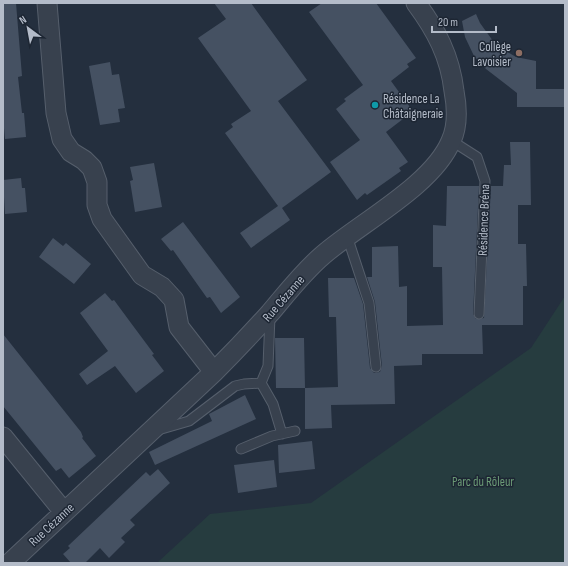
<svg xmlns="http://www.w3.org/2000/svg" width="568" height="566" font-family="'Sofia Sans Condensed',sans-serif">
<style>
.green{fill:#263c3f}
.building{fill:#455162}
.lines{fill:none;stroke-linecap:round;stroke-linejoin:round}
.lane-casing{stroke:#565f6c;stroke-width:11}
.street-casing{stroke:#565f6c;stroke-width:21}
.lane{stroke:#38414e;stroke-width:9}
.street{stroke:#38414e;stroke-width:19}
.education-dot{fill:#8d6e63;stroke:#1d2633;stroke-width:1.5}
.culture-dot{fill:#0f9aa8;stroke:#1d2633;stroke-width:1.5}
.labels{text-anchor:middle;stroke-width:3;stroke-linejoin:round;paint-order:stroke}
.poi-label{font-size:13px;fill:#b4bcc9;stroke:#1d2633;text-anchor:end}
.street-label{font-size:13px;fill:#b4bcc9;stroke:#1d2633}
.park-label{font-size:13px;fill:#6b9a76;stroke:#1d2633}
</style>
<rect width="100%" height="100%" fill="#242f3e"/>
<path class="green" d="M565 296V563H157L210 514 311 503 531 348Z"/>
<path class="building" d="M3 3H16L22 76 18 77 22 113H24L26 137 5 139 3 117Z
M214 3H251L307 80 278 101 331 172 282 208 290 220 251 248 240 233 278 206 225 133 233 127 231 124 251 111 198 38 226 19Z
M322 3H376L416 58 407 64 409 67 391 81 412 110 402 116 403 119 386 132 408 162 399 168 401 171 367 195 365 193 357 200 330 162 360 140 336 109 346 101 344 99 363 85 309 12Z
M476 14 480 23 493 41 501 48 516 57 536 61V89H565V107H517V93L486 69 474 56 465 37 462 21Z
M110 62 112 75 119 74 125 108 118 109 120 122 100 125 89 66Z
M510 142H530L531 205H518V244H526L527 286H523V325H482L483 354H422V365L394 366 395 404 331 405 332 428 305 429V388L338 387 336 317H329L328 278H354L363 304 370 368 374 373 380 372 382 366 375 302 367 277H372V247L398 246 399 287 407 286V326L443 325 442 267H433V225L446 226 447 186H479L473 314 476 319 484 318 491 186H503L504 165H511Z
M154 163 162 207 135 212 130 181 133 180 130 167Z
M21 178 22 188H25L27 212 5 214 3 180Z
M183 222 240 297 221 313 210 297 207 298 173 250 171 251 161 239Z
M53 238 63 246 66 243 91 264 74 284 39 257Z
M105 293 112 301 114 300 128 319 154 354 152 355 164 371 136 393 115 366 87 385 79 374 108 351 80 313Z
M3 334 81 432 83 437 82 438 96 456 69 478 61 468 56 471 3 406Z
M275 338H304L305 388H276Z
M245 395 256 419 155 465 149 452 212 421 209 414Z
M312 441 315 469 279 473 278 445Z
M274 460 277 487 238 493 234 465Z
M158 469 170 483 130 520 135 525 121 538 125 542 109 558 100 548 85 563H71L63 554 70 548 68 546 146 472 150 476Z"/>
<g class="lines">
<defs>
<path id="lane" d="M452 141 477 157 485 181 479 314
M347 236 369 303 376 367
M270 316 268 366 261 383 273 404 282 434
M158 430 189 421 235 386 244 384 261 383
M241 449 272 436 295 431"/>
<path id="street" d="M47 3 56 113 62 139 71 152 84 160 92 168 97 182V205L102 219 142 275 162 287 174 300 179 327 214 372
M3 437 64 512
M10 563 214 372C233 353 252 333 270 313 287 293 303 272 323 255 360 223 433 185 451 141 458 126 457 107 454 91 450 56 436 30 416 3"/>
</defs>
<use href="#lane" class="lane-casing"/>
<use href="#street" class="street-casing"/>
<use href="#lane" class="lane"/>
<use href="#street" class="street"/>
</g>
<circle class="education-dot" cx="519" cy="53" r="4"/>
<circle class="culture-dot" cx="375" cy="105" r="4"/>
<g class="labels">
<g class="poi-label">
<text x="511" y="51">Collège<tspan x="511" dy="15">Lavoisier</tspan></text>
<text x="383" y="103" text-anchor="start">Résidence La<tspan x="383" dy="15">Châtaigneraie</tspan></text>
</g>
<g class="street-label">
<text transform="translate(483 220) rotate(-88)" y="5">Résidence Bréna</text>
<text transform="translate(283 298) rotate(-49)" y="5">Rue Cézanne</text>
<text transform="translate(51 524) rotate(-43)" y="5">Rue Cézanne</text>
</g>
<g class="park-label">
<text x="483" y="486">Parc du Rôleur</text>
</g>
</g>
<rect width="568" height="566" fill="none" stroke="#b4bcc9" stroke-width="8"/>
<g transform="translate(28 28) rotate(328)" stroke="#1d2633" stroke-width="3" paint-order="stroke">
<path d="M0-3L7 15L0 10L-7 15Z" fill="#b4bcc9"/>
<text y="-6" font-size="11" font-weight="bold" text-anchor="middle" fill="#b4bcc9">N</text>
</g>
<path d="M432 26v6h64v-6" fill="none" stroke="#b4bcc9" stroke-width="2"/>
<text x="438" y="26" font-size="12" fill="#b4bcc9" stroke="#1d2633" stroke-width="3" paint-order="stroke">20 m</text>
</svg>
